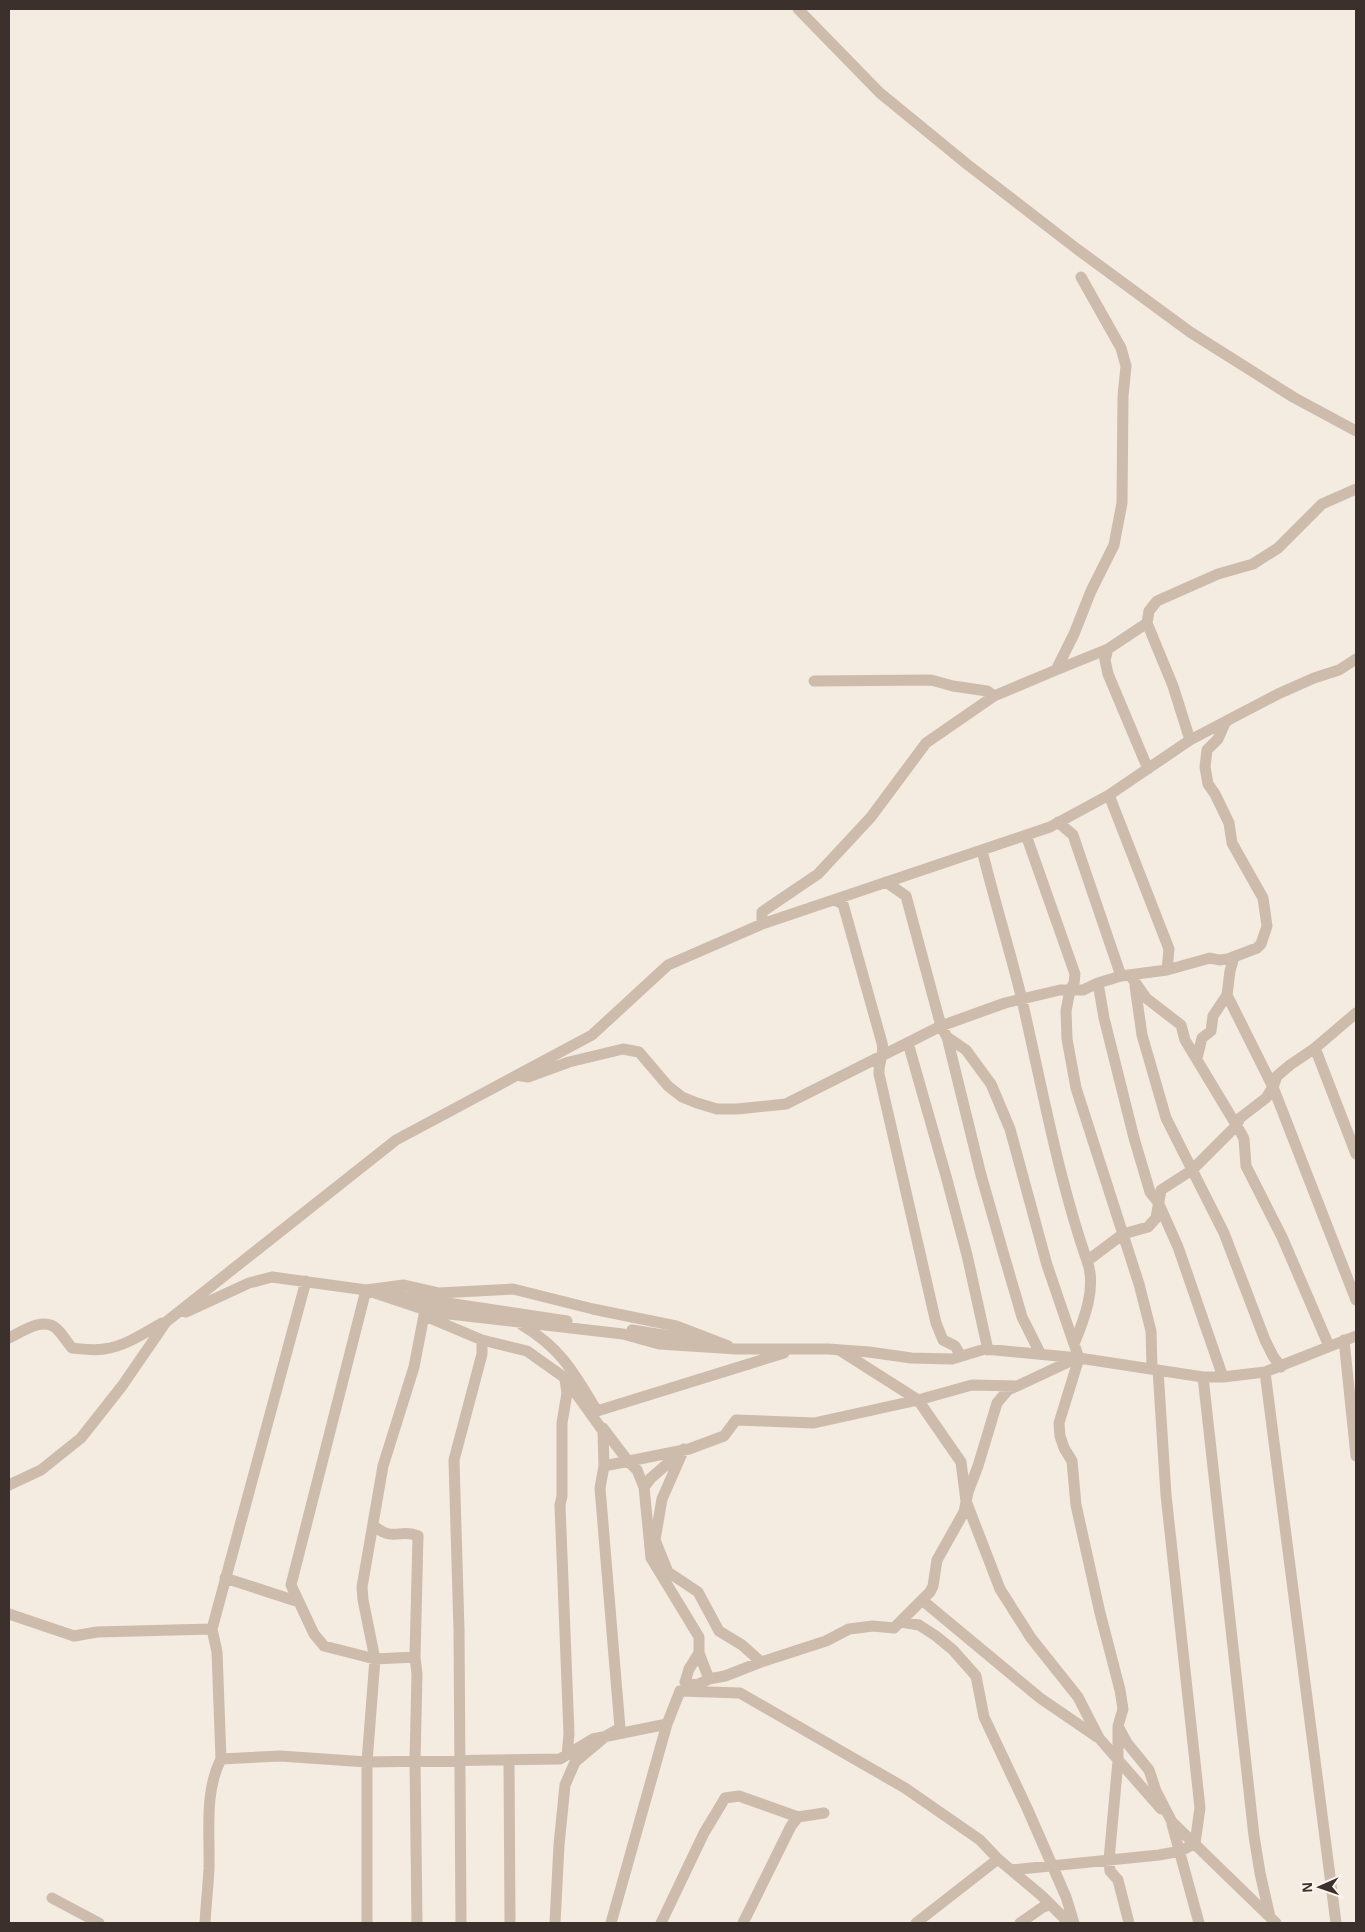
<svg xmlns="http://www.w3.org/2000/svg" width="1365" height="1932" font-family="Arial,sans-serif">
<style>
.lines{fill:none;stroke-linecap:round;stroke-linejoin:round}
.minor{stroke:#cdbbac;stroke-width:11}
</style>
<rect width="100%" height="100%" fill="#f4ebe1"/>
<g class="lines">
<path class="minor" d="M798 9 880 93 968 165 1077 249 1190 332 1293 397 1356 431
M1147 623 1108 649 1105 660 1108 674 1148 769
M1056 670 1108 649
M814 681 931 680 953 686 987 691 994 696
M1190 740 1173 686 1147 623 1149 611 1157 601 1218 574 1253 564 1278 548 1322 504 1356 489
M1109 795 1169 949 1167 970
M1058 822 1073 835 1121 976
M1026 835 1075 974 1074 983 1070 990 1066 1011 1067 1039 1076 1088 1139 1284 1151 1331 1152 1369
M982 850C994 900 1010 950 1022 1000 1042 1087 1058 1177 1087 1261
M886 882 906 896 941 1026 947 1037 981 1175 1003 1252 1022 1317 1040 1353
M834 900 843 904 882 1043C885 1054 878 1062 879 1074L936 1323 943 1340 955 1346 961 1356
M762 924V912L818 874 871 817 926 743 994 696 1056 670 1074 634 1091 591 1114 545 1122 503 1123 396 1126 366 1121 348 1081 277
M1130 975 1146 998 1181 1025 1185 1040 1241 1133 1244 1139 1246 1166 1282 1237 1329 1346
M1098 983 1104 1018 1134 1138 1150 1192 1158 1202 1178 1247 1223 1377
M1135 986 1142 1035 1166 1118 1224 1233 1265 1340 1273 1356 1281 1367
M1227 995 1273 1087 1356 1300
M947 1037 966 1050 991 1084 1010 1129 1047 1265 1074 1344
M908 1043 946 1176 967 1255 988 1350
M1315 1048 1356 1154
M1197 1058 1202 1038 1211 1031 1213 1016 1227 995 1230 971 1234 957
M521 1076 528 1077 569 1062 623 1049 639 1052 668 1086 682 1097 697 1103 717 1109H737L786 1104 941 1026 1005 1003 1060 990H1083L1098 983 1121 976 1167 970 1210 958 1219 960 1228 959 1257 948 1261 944 1267 926 1263 898 1232 843 1229 823 1215 794 1208 784 1205 767 1207 750 1218 739 1225 723 1228 720
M394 1295 567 1321
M186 1312 249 1283 272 1277 366 1290 432 1312 623 1334 659 1344 737 1349H828L869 1352 911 1358 952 1359 985 1349 1079 1358 1203 1377H1223L1265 1372 1356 1336
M425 1316 482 1340 527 1351 565 1378 603 1431 604 1466 600 1488 620 1728 606 1736 575 1762 565 1785 559 1845 555 1923
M522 1325C561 1348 574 1373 597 1411
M632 1330 700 1341
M9 1338C22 1332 43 1316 57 1329 62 1334 67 1342 72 1348 82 1349 93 1351 104 1349 123 1347 145 1333 162 1323
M1344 1340 1356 1456
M841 1351 918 1400 961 1462 966 1501 1000 1589 1031 1638 1078 1697 1099 1738 1161 1809
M1265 1372 1336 1923
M1203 1377 1254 1836 1260 1873 1270 1917
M565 1380 567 1393 562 1423V1496L560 1505 569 1734 567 1755
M597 1411 784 1353
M603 1428 628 1461 637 1470 644 1487 651 1558 699 1637V1653L709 1679
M684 1449 662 1499 655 1540 668 1572 698 1592 719 1631 742 1645 761 1662 826 1641 849 1629 873 1626 894 1628 930 1592 933 1586 937 1560 964 1512 968 1492 978 1466 997 1403 1008 1390 1017 1386
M604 1466 689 1449 724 1436 736 1420 814 1423 918 1400 972 1385 1017 1386 1077 1358
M9 1485 41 1470 81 1438 122 1386 166 1322 396 1140 592 1035 668 965 762 924 1050 827 1109 795 1190 740 1278 694 1314 678 1339 670 1356 659
M644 1487 651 1478 681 1452
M373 1525C393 1543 401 1528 418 1536L415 1657 417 1674 415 1761 417 1923
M225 1578 299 1602
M922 1600 1040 1698 1097 1737
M9 1614 74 1636 97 1632 212 1629
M901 1622 919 1625 936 1636 953 1650 976 1676 984 1717 1027 1808 1066 1897 1074 1923
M699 1653 689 1669 685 1682 697 1685 709 1679 725 1676 761 1662
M415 1657 375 1659 324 1646 314 1634 291 1585 366 1290 404 1285 439 1293 513 1289 593 1309 676 1326 728 1346
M1118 1728V1761L1109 1860 1110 1871 1118 1880 1129 1923
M221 1759 217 1652 212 1629 306 1281
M509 1760 510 1923
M1172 1824 1199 1923
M1011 1870 1159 1855 1181 1851 1195 1843 1200 1808 1166 1495 1158 1370
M52 1898 99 1923
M205 1923C206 1905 208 1887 209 1869 210 1833 204 1792 221 1759L280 1756 367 1762 560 1759 593 1739 667 1724 680 1691 740 1693 905 1788 980 1840 998 1859 1042 1896 1069 1923
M367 1923V1762L375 1659 363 1600 362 1587 383 1466 414 1367 425 1310
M461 1923 459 1630 454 1460 482 1354V1340
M611 1923 667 1724
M661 1923 704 1833 725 1798 739 1796 798 1817 824 1813
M743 1923 791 1826 798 1817
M916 1923 998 1859
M1020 1923 1043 1907 1050 1905
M1276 1923 1172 1822 1156 1791 1149 1770 1127 1743 1118 1726 1123 1709 1120 1690 1100 1613 1076 1505 1072 1461 1064 1448 1060 1436 1059 1423 1079 1358 1074 1344C1084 1320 1097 1287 1087 1261L1123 1234 1148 1227 1156 1218 1161 1190 1192 1170 1236 1126 1240 1118 1266 1098 1273 1087 1277 1076 1290 1065 1315 1048 1356 1013"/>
</g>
<rect width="1365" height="1932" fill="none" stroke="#3b302b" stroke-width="20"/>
<g transform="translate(1320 1887) rotate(268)" stroke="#fbf5ee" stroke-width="4" paint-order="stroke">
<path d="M0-4L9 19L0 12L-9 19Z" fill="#3b302b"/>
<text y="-8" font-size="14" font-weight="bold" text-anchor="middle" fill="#3b302b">N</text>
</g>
</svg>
